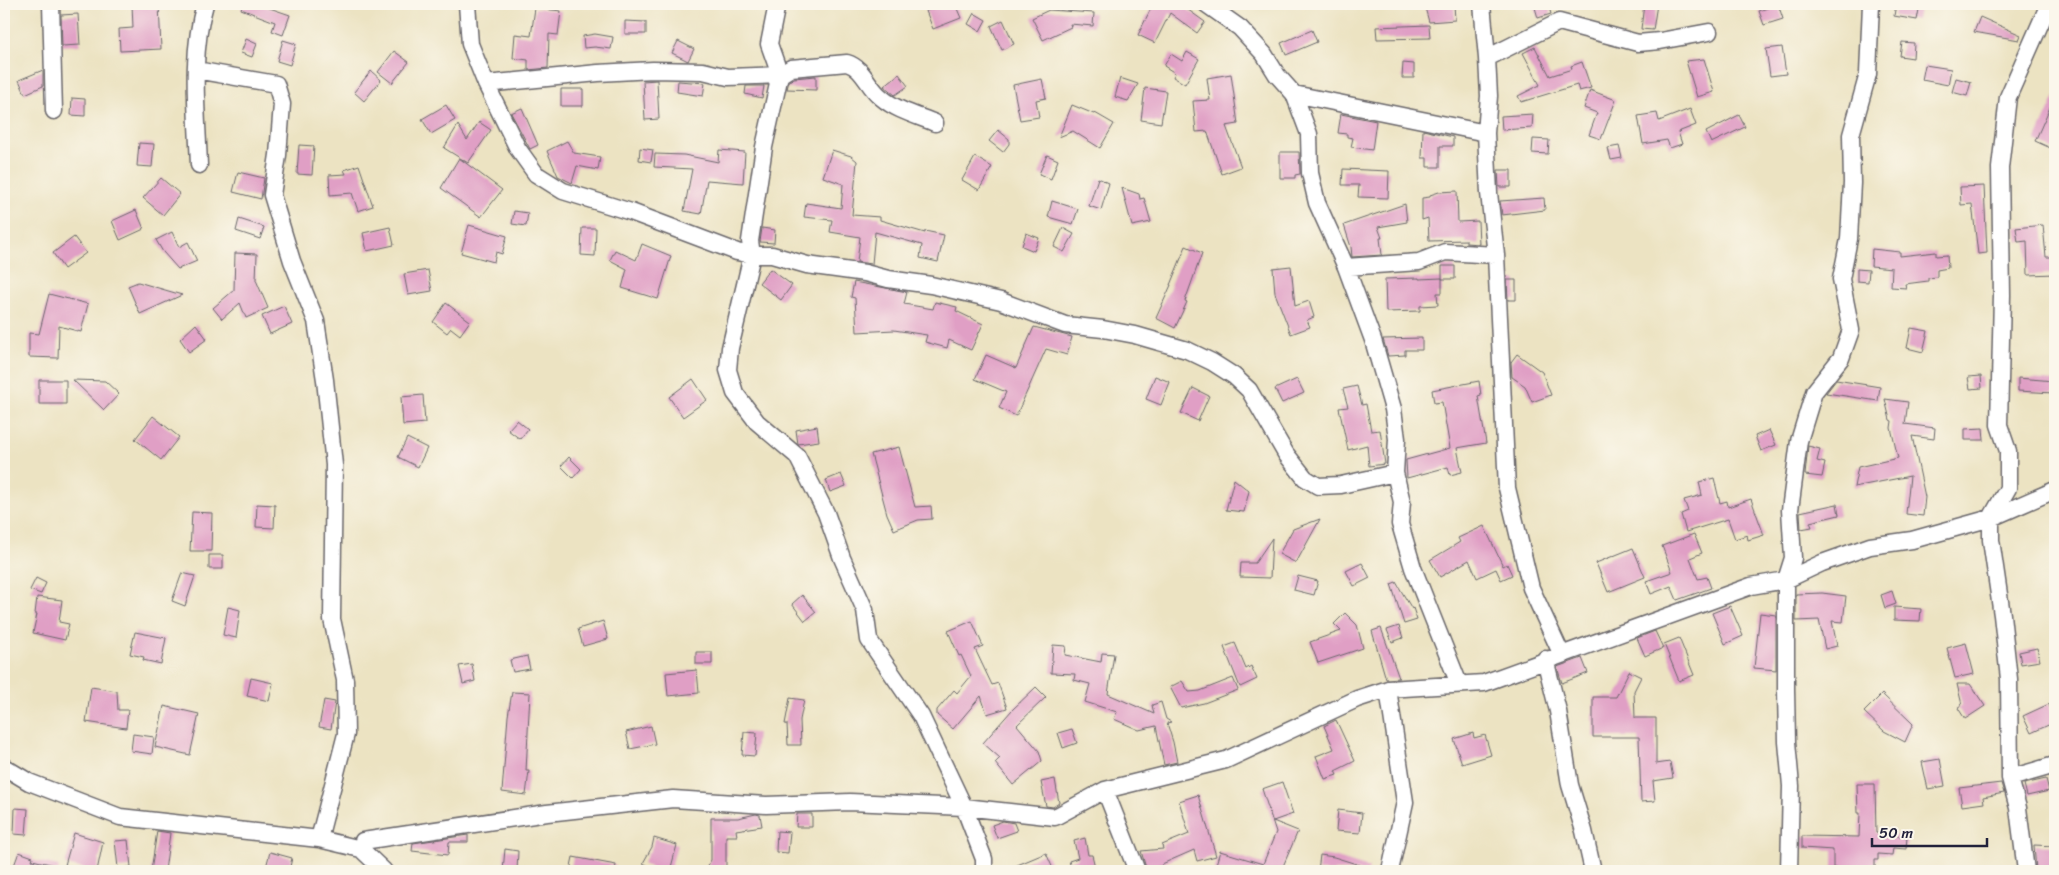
<svg xmlns="http://www.w3.org/2000/svg" width="2059" height="875" font-family="Sriracha,sans-serif">
<style>
.building{fill:#e09fc5}
.lines{fill:none;stroke-linecap:round;stroke-linejoin:round}
.street-casing{stroke:#69666a;stroke-width:19}
.street{stroke:#fff;stroke-width:16}
</style>
<rect width="100%" height="100%" fill="#fbf7ec"/>
<filter id="ink" filterUnits="userSpaceOnUse"><feTurbulence type="fractalNoise" baseFrequency=".02" numOctaves="2"/><feDisplacementMap in="SourceGraphic" scale="10" xChannelSelector="R" yChannelSelector="G"/><feConvolveMatrix kernelMatrix="1 2 1 2 8 2 1 2 1" color-interpolation-filters="sRGB"/></filter>
<filter id="wash" filterUnits="userSpaceOnUse"><feTurbulence type="fractalNoise" baseFrequency=".0096" numOctaves="4" result="noise"/><feDisplacementMap in="SourceGraphic" scale="20" xChannelSelector="R" yChannelSelector="G"/><feGaussianBlur stdDeviation="1.12" result="paint"/><feColorMatrix in="noise" values="0 0 0 0 0 0 0 0 0 0 0 0 0 0 0 0 0 1.4 0 .05"/><feComposite in="paint" operator="in"/></filter>
<g filter="url(#wash)">
<rect width="100%" height="100%" fill="#ece3c2"/>
<g id="blocks">
<path class="building" d="M132 4H159L161 49 120 51 119 29 133 28Z
M243 4H258L290 15 283 35 272 31 275 22 241 9Z
M945 4H955L961 18 933 29 926 11Z
M1153 4H1180L1205 22 1197 33 1170 13 1155 43 1138 35Z
M1424 4H1454L1455 20 1429 22Z
M1534 4H1548L1551 14 1538 18Z
M1644 4H1657L1653 30 1641 29Z
M1778 4 1783 19 1764 25 1759 11Z
M1896 4H1920L1917 20 1894 16Z
M535 8 561 11 558 35 549 34 548 68 528 70V60L513 58 515 34 531 36Z
M1049 10 1094 13 1093 26 1070 24 1071 27 1043 40 1032 18Z
M974 13 986 20 980 31 968 24Z
M78 14 80 45 62 46 61 15Z
M1980 17 2021 35 2019 40 1974 32Z
M1003 20 1014 44 1002 50 991 26Z
M625 21 646 22V34H625Z
M1429 25 1430 38 1377 39 1376 27Z
M1312 30 1317 42 1286 55 1281 43Z
M595 34 613 37 611 49 595 47 584 48 583 36Z
M246 39 257 44 252 57 241 53Z
M283 40 296 44 290 65 277 61Z
M678 41 694 49 688 61 672 53Z
M1902 42 1914 43 1913 58 1900 56Z
M1535 47 1550 76 1572 69 1571 66 1582 62 1591 88 1579 91 1577 85 1521 102 1518 96 1540 85 1523 53Z
M1782 47 1786 74 1770 76 1766 49Z
M394 51 409 62 392 83 378 72Z
M1187 52 1199 59 1185 84 1173 77 1175 73 1164 66 1171 54 1182 61Z
M1704 59 1714 92 1697 97 1686 61Z
M1403 63 1414 64V78H1402Z
M1925 65 1951 69 1948 85 1922 80Z
M43 70V86L25 94 19 80Z
M371 71 381 80 364 101 354 92Z
M899 74 908 86 895 95 884 86Z
M1231 74 1238 124 1226 126 1241 167 1222 174 1207 131 1196 132 1193 101 1210 100 1207 78Z
M816 76V90L787 89 789 81 794 78Z
M1120 78 1138 84 1128 101 1115 97Z
M1956 78 1971 82 1967 96 1952 92Z
M1042 79 1046 98 1036 100 1039 117 1020 120 1013 85Z
M657 80 659 119 645 120 643 81Z
M678 81 705 83 703 96 677 92Z
M746 86H764L762 98 745 94Z
M1145 88 1166 91 1161 123 1141 120Z
M561 89H583V106H561Z
M1590 90 1616 100 1601 139 1589 135 1597 113 1584 108Z
M2055 96V150L2035 141Z
M72 98 85 99V116L71 115Z
M446 105 455 120 431 134 422 119Z
M1072 105 1094 114 1095 113 1114 124 1100 148 1073 131 1059 137Z
M522 108 538 145 530 149 511 113Z
M1690 109 1696 125 1678 132 1682 144 1670 148 1667 140 1643 144 1638 116 1657 113 1659 121Z
M1341 114 1376 121 1372 150 1351 147 1353 138 1347 137V134L1338 133Z
M1533 114 1532 128 1502 130 1501 116Z
M1739 115 1745 127 1711 143 1706 132Z
M479 122 491 130 468 163 444 148 458 125 467 140Z
M998 130 1009 139V144L1003 152 989 141Z
M1423 130 1453 137V146H1440V167H1427V158H1422Z
M1533 139 1549 140 1548 154 1532 153Z
M567 141 574 153 600 157 598 170 577 166 572 183 558 176 547 151Z
M139 143 154 144 152 167 137 166Z
M299 145 314 146 312 175 297 174Z
M1619 146 1622 158 1611 160 1608 148Z
M640 148 653 150 651 162 639 160Z
M719 150 745 152 743 183 707 180 701 214 684 211 692 169 654 167 655 154 684 155 718 162Z
M832 150 851 156 857 161 852 215 880 217V220L925 233V231L944 235 938 262 920 258 922 245 875 232 872 264 857 262 860 237 830 232 832 220 804 217 806 203 841 208 843 184 823 177Z
M1280 152H1299L1300 174 1295 175V178H1280Z
M1047 155 1058 160 1051 179 1039 174Z
M975 157 992 167 979 190 962 180Z
M459 158 502 190 481 217 441 188Z
M359 165 373 206 358 211 352 193 330 195 329 175 346 174 344 170Z
M1343 169 1389 171 1388 198 1358 197 1359 185H1342Z
M1498 170H1511V187H1499Z
M238 172 264 178 261 199 233 192Z
M161 178 180 194 163 215 143 198Z
M1098 178 1109 183 1101 210 1089 206Z
M1984 186 1987 253 1978 254 1972 204 1961 205 1960 187Z
M1122 188 1139 194 1140 199 1144 198 1151 222 1132 226Z
M1457 191 1458 222 1478 221 1479 244 1466 243V240L1429 241 1428 218 1422 220V198L1430 197V195L1439 192Z
M1544 198 1545 210 1502 215 1500 201Z
M1052 201 1078 209 1073 224 1048 217Z
M1405 204 1407 222 1378 227 1382 238H1380L1382 255 1352 257 1351 247 1344 225Z
M136 210 144 229 120 240 112 221Z
M514 211 528 213 526 226 512 224Z
M239 219 264 227 260 239 236 231Z
M469 225 507 236 502 254 496 252 494 262 461 253Z
M2043 225 2046 257H2055V274L2028 275 2027 241 2018 242 2016 228Z
M390 227 394 245 367 251 363 233Z
M582 228H596L595 256 581 255Z
M762 228 775 230 774 243 760 242Z
M1063 228 1074 234 1064 252 1054 247Z
M172 232 179 247 188 242 197 261 178 269 163 252 156 240Z
M1026 233 1039 238 1034 251 1022 246Z
M74 237 86 253 64 269 53 253Z
M642 244 671 256 658 299 622 288 627 269 610 260 615 250 636 260Z
M1186 246 1202 253 1185 301 1187 302 1175 328 1156 318 1171 285H1170Z
M1872 249 1900 252V256L1936 252V256L1947 255 1948 268 1937 270V277L1928 278V281L1905 284 1906 288 1891 287 1892 268 1871 266Z
M235 253 257 254 256 280 268 308 246 318 240 303 222 319 213 308 234 290Z
M1291 266 1295 306 1309 301 1314 317 1307 320 1310 327 1291 334 1275 293 1273 268Z
M1442 266H1455V279H1442Z
M770 269 792 285 781 300 759 283Z
M1857 269 1869 270 1868 282 1857 281Z
M428 270 432 291 408 295 404 274Z
M1419 278V279L1442 278V293H1437L1438 305 1420 306V311L1386 312 1385 279Z
M1507 280H1516V300H1508Z
M138 282 182 295 140 314 128 286Z
M854 282 907 292 904 304 933 309 935 302 957 307 956 311 983 324 971 350 949 340 947 348 925 342 927 335 894 330 857 332 855 298 851 297Z
M49 294 88 304 81 332 59 326 58 358 29 357V333L39 334Z
M446 303 470 321 460 335 451 328 447 333 433 322Z
M284 306 292 324 270 334 262 316Z
M196 324 207 339 189 352 180 339Z
M1034 327 1072 337 1067 355 1046 349 1016 416 999 408 1006 392 975 379 986 355 1016 368Z
M1911 328 1928 331 1923 352 1907 348Z
M1422 338V350H1405V355L1388 356 1383 339Z
M1517 354 1542 372 1551 395 1532 402 1525 386 1512 377 1511 362Z
M1155 376 1170 382 1161 405 1146 399Z
M1981 376 1982 388 1970 389 1968 377Z
M2018 378 2054 381 2053 393 2018 391Z
M693 379 707 400 683 417 669 397Z
M1297 379 1304 393 1282 403 1275 389Z
M39 380H66V404H39Z
M73 380 105 381 119 394 104 410Z
M1836 380 1880 387 1878 401 1826 393Z
M1479 381 1481 395 1478 396 1486 443 1457 448 1462 472 1450 475 1448 467 1407 478 1406 460 1450 448 1442 402 1434 403 1432 390Z
M1357 386 1362 405 1366 404 1371 431 1380 430 1385 464 1369 466 1367 445 1348 450 1339 408 1348 407 1343 389Z
M1193 388 1209 396 1198 421 1181 413Z
M423 395 425 423 403 425 401 397Z
M1885 399 1908 402 1905 424 1935 428 1934 439 1912 436 1925 497 1923 516 1906 514 1910 476 1854 487 1858 467 1898 458 1891 428 1892 421 1890 420Z
M153 416 179 437 161 460 135 439Z
M517 420 528 429 520 439 508 430Z
M817 426 819 441 798 444 796 430Z
M1983 428 1984 440H1965V429Z
M1769 430 1776 445 1761 451 1755 436Z
M407 438 427 448 418 467 398 457Z
M1808 446 1820 449 1817 461 1825 463 1822 477 1805 475Z
M899 447 915 507 931 506 932 519 918 520 894 530 887 514 871 454Z
M569 457 581 469 573 478 561 466Z
M841 474 846 486 830 492 826 480Z
M1714 478 1720 503 1727 501 1728 507 1751 499 1764 535 1748 540 1747 535 1735 539 1728 519 1686 532 1681 514 1688 511 1684 500 1702 495 1699 482Z
M1234 479 1249 491 1244 512 1226 510Z
M257 504 275 505 274 528 256 527Z
M1837 504 1839 515 1810 522 1812 527 1801 529 1800 512Z
M192 512 212 513 211 551H190Z
M1320 519 1296 563 1279 554 1293 529Z
M1484 526 1503 566 1507 564 1512 575 1501 580 1496 569 1477 578 1469 560 1440 577 1430 560 1460 542 1458 538Z
M1694 534 1702 553 1690 558 1698 579 1707 577 1711 588 1677 600 1671 586 1651 594 1646 581 1672 572 1662 546Z
M1272 538 1270 578 1240 577 1241 563H1255Z
M1633 548 1645 577 1608 592 1596 563Z
M209 555H223V569H209Z
M1362 563 1370 578 1354 586 1346 571Z
M182 573 195 576 185 606 172 601Z
M1298 576 1318 581 1314 595 1294 590Z
M36 578 46 583 41 594 30 590Z
M1396 582 1412 609 1413 608 1417 620 1404 624 1391 584Z
M1892 591 1896 604 1885 608 1881 595Z
M1822 593 1846 596 1843 622 1832 621 1837 646 1825 649 1819 620 1796 621V594Z
M802 595 816 612 805 621 792 604Z
M37 597 62 600 59 622 69 624 65 640 33 633 37 614H35Z
M1730 606 1743 636 1725 644 1712 613Z
M228 607 240 610 236 638 223 635Z
M1894 607 1921 609 1920 621 1894 620Z
M1345 613 1357 625 1363 648 1318 663 1310 642 1341 631 1334 624Z
M1760 613 1776 615V670L1754 668Z
M603 621 608 639 583 646 578 629Z
M972 621 983 646 975 649 992 685 998 683 1007 708 987 714 981 696 953 729 937 715V710L954 690 957 693 971 676 961 655 959 656 948 631Z
M1399 626 1403 638 1392 642 1387 630Z
M1381 628 1399 678 1386 679 1372 631Z
M1655 631 1663 648 1645 656 1637 638Z
M135 632 166 638 161 664 143 660 144 657 130 654Z
M1679 638 1694 675 1679 681 1664 644Z
M1235 643 1246 669 1251 666 1257 679 1240 687 1224 647Z
M1966 643 1974 674 1955 678 1947 648Z
M1053 645 1066 646 1065 655 1101 662 1102 653 1114 654 1108 694 1154 714 1152 705 1161 702 1166 719 1171 722 1167 723 1173 742 1177 762 1164 765 1156 726 1139 730 1114 719 1117 712 1085 702 1090 684 1074 680 1075 674 1051 673Z
M2037 648 2040 661 2021 664 2019 652Z
M696 652H712V664H696Z
M527 656 530 669 513 672 510 660Z
M1582 658 1588 673 1562 683 1557 667Z
M472 664 475 681 463 684 459 666Z
M697 670 699 693 668 696 666 673Z
M1629 671 1641 677 1634 691 1635 718H1656V764L1670 762 1673 778 1653 781 1655 801 1641 802 1639 737H1593V697H1616Z
M251 678 273 683 269 701 247 696Z
M1233 678 1238 690 1204 703 1181 708 1170 687 1182 681 1189 692 1200 691Z
M1957 684H1970L1985 706 1965 719 1958 708 1962 705Z
M91 687 117 691 118 710H128L126 728 86 722Z
M1036 687 1046 697 1017 725 1039 751 1042 761 1013 785 995 763 1000 758 983 743 1012 710Z
M512 692 530 693 526 771H529L526 795 502 792 508 716Z
M1882 694 1913 724 1905 742 1884 731 1864 712Z
M790 698 804 700 800 720 801 745H788L787 724H785Z
M324 700 335 702 331 729 319 727Z
M2049 704 2055 722 2031 733 2023 716Z
M164 706 199 714 190 755 155 747Z
M1336 720 1355 761 1335 771 1337 775 1325 779 1316 756 1334 749 1324 726Z
M651 726 655 744 630 749 626 732Z
M1072 729 1077 743 1063 748 1058 733Z
M744 732 757 733 755 756 742 755Z
M1473 733 1474 738 1485 735 1491 755 1462 764 1454 739Z
M133 734 154 737 152 754 131 751Z
M1940 759 1945 786 1928 789 1922 762Z
M1055 779 1059 803 1053 807 1046 806 1041 782Z
M2046 779 2049 791 2027 796 2024 784Z
M1282 782 1293 814 1273 821 1298 831 1281 871H1214L1220 851 1263 864 1276 832 1262 789Z
M2001 783 2004 793 1983 797 1984 803 1962 806 1959 788Z
M1857 784H1875L1876 833 1907 837 1906 849 1893 848 1892 855 1878 854V860H1875V871H1855V868H1833V850L1802 848V836L1859 837 1860 813H1858Z
M1198 795 1216 856 1197 861 1194 850 1162 864V866L1146 868 1141 851 1163 849 1162 845 1189 834 1179 801Z
M15 808 28 809 26 835 14 834Z
M1338 810 1362 813 1360 833 1336 831Z
M756 814 760 815 762 826 736 830 737 836H726V871H705L711 860V818H738Z
M797 814H812V827H796Z
M1003 821 1014 823 1017 831 997 838 992 825Z
M157 831 170 833 165 871H151Z
M777 831 790 832 788 853 776 852Z
M74 833 103 842 97 871 65 865Z
M468 835V842H449L448 855 412 851 413 843Z
M654 838 677 845 670 871H658L643 863 652 847Z
M1085 838 1088 855H1092L1095 867 1091 868 1092 871H1072L1069 861 1078 858 1074 841Z
M128 840 131 867 118 868 115 841Z
M2034 845 2055 846V865H2052V870H2036Z
M505 849 518 851 517 871H503Z
M19 852 33 857 32 860 59 866 58 871H12Z
M270 852 292 858 289 871H265Z
M1046 853 1054 871H1003Z
M1320 855 1334 857 1369 868 1368 871H1318Z
M573 857 616 865 615 871H570Z"/>
</g>
</g>
<g filter="url(#ink)">
<use href="#blocks" fill-opacity="0" stroke="#69666a" stroke-width="1"/>
<g class="lines">
<defs>
<path id="street" d="M51 4 54 111
M467 4 470 44 486 84 518 149 536 174 563 191 631 212 737 252 752 255 730 348 728 370 735 393 757 422 797 456 826 513 842 558 865 610 869 640 921 716 964 807 984 859V871
M777 4 769 44 780 75 764 147 750 241 752 255H772L807 265 865 273 888 279 931 285 1001 301 1065 325 1103 329 1135 335 1187 350 1212 362 1234 376 1249 390 1286 454 1305 478 1318 486 1341 485 1395 473
M1206 4 1240 28 1264 54 1277 75 1294 94 1309 134 1310 173 1317 203 1346 267 1419 262 1445 252 1496 255
M1482 4 1487 58 1489 96 1486 133 1489 193 1496 255 1507 488 1531 588 1561 653
M1487 58 1559 22 1638 43 1660 41 1709 32
M196 70 276 84 282 104 278 155 272 195 292 261 316 321 325 380 334 465 332 619 345 680 346 734 319 839
M486 84 598 73 653 70 703 71 728 77 780 75 791 68 847 63C864 68 868 88 882 98 896 110 918 116 935 123
M1294 94 1486 133
M199 165C197 112 190 55 205 4
M1346 267 1373 340 1393 409 1397 439 1395 473 1402 502 1400 524 1413 568 1459 684
M1545 659 1558 711 1570 785 1584 831 1593 871
M1388 689 1405 802 1390 871
M4 767 29 782 120 817 319 839 361 849 384 871
M2010 778 2055 765
M1105 790 1137 871
M361 849 363 841 547 813 673 799 766 805 850 802 964 807 1055 817 1105 790 1226 760 1357 699 1388 689 1484 683 1751 586 1786 580 1822 563 1870 546 1912 540 1991 518 2055 490
M1789 871 1791 786 1787 742 1786 690V580L1793 558 1790 510 1799 441 1814 392 1841 358 1851 330 1841 279 1849 239 1852 183 1851 135 1868 74 1871 4
M2026 871 2018 808 2010 778 2009 679 2002 615 1991 540V518L2008 488V451L1999 425 2002 295 2000 168 2008 97 2049 4"/>
</defs>
<use href="#street" class="street-casing"/>
<use href="#street" class="street"/>
</g>
</g>
<rect width="2059" height="875" fill="none" stroke="#fbf7ec" stroke-width="20"/>
<path d="M1872 838v8h115v-8" fill="none" stroke="#22223b" stroke-width="2.5"/>
<text x="1879" y="838" font-size="15" fill="#22223b" stroke="#fbf7ec" stroke-width="4" paint-order="stroke">50 m</text>
</svg>
